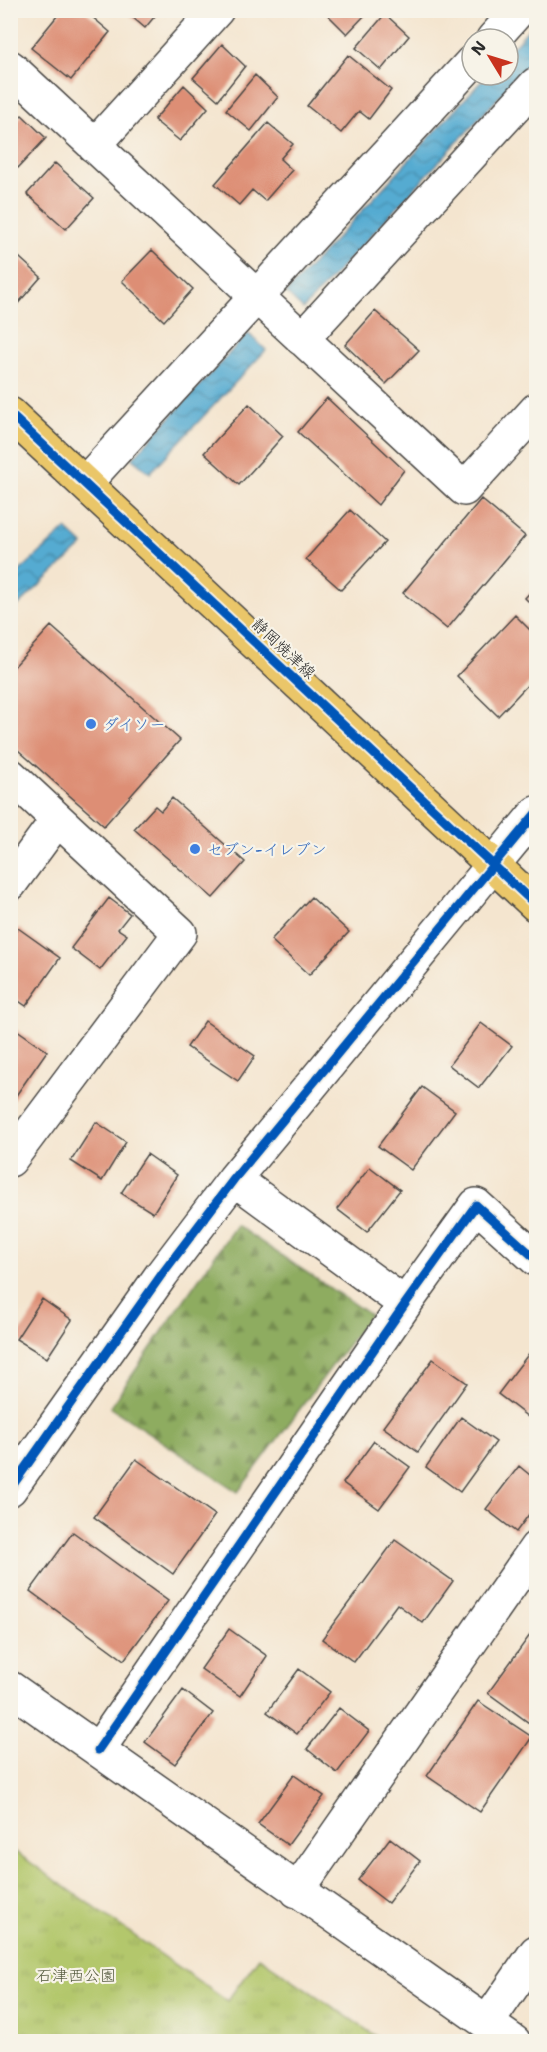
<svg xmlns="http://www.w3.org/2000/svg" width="547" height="2052" font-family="'Shantell Sans','Klee One',sans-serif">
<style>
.forest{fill:url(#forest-firs);stroke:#5c6c46;stroke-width:1.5}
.park{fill:url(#park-tufts);stroke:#6f794c;stroke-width:1.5}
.water{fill:url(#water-waves);stroke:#406b7e;stroke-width:1.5}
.building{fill:#dd8e74}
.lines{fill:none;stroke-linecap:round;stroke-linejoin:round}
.minor-casing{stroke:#494744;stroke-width:36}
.major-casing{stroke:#494744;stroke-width:36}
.minor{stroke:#fff;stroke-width:33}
.major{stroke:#eac669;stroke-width:33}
.cycleway-casing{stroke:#f7f3e8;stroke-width:13}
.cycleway{stroke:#0057b8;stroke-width:9}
.shop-dot{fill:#3f7fe0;stroke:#f7f3e8;stroke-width:2}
.labels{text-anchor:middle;stroke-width:4.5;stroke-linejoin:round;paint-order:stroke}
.street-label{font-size:16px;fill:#2b2b2b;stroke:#f7f3e8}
.shop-label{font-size:16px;fill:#366cbe;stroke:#f7f3e8;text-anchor:start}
.park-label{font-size:16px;fill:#545a3e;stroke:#f7f3e8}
</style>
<defs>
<pattern id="forest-firs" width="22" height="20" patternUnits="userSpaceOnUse" patternTransform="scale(1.5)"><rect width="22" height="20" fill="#8eac60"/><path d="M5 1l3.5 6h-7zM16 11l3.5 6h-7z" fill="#748c4f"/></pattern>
<pattern id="park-tufts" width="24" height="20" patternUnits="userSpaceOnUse" patternTransform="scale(1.5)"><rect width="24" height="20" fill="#b3c76c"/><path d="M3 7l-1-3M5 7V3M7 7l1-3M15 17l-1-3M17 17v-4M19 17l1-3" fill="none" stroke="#9aab5e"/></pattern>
<pattern id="water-waves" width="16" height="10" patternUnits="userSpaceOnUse" patternTransform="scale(1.5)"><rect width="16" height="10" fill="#54abd1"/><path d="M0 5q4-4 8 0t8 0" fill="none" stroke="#468baa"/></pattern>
</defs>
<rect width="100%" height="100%" fill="#f7f3e8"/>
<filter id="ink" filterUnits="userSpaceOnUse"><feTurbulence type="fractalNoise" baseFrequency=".0167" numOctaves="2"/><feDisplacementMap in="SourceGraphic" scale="12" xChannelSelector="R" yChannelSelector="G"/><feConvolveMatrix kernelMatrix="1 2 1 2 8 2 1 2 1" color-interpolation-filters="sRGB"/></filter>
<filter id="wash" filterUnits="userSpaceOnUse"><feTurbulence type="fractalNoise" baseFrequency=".008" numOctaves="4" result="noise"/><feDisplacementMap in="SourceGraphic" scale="24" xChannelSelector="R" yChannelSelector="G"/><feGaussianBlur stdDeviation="1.35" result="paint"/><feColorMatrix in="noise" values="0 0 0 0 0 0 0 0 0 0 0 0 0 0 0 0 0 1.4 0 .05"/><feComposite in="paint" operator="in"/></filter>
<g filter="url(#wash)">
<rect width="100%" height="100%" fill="#f4e5cf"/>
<path class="forest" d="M236 1225 370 1315 238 1492 110 1407Z"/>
<path class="park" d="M10 1848 227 2001 259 1957 383 2041H11Z"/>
<path class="water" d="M536 21V57L303 309 286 293 487 75H508V52Z
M248 333 266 350 150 473 132 459Z
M66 529 83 545 11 612V579Z"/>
<g id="blocks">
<path class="building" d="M10 10H20L10 22Z
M62 10H84L110 32 71 80 31 48Z
M124 10H160L145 28Z
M323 10H363L366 14 347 34Z
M385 14 409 36 381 70 356 48Z
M222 44 245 66 218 100 193 78Z
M348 55 391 90 369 119 359 111 341 133 307 106Z
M255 75 278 97 251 131 226 110Z
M184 85 208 108 180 141 154 120Z
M22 115 46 138 18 168 10 161V126Z
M268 123 293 144 280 159 292 170 265 201 252 190 239 205 215 184Z
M55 163 94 198 66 229 27 194Z
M10 249 41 277 14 308 10 305Z
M152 250 193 289 164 321 122 281Z
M375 311 419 350 386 384 345 345Z
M327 398 404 470 378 505 298 432Z
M249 404 283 436 239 485 204 453Z
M481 499 525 536 447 629 403 593Z
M350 510 385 542 341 590 306 559Z
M536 586V609L525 598Z
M515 615 536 636V676L498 716 457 676Z
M51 626 180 740 104 826 10 743V671Z
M172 798 245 862 213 898 134 829 155 806 161 811Z
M311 897 349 932 309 975 271 940Z
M109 898 130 914 118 929 127 935 100 970 71 948Z
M18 928 60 958 26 1006 10 995V939Z
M205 1021 255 1056 238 1081 187 1047Z
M481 1023 512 1046 479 1088 449 1065Z
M10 1025 47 1051 10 1104Z
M422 1087 455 1111 411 1170 378 1146Z
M96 1122 126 1142 102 1181 71 1161Z
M147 1154 177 1175 153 1213 121 1193Z
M370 1167 400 1190 367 1232 337 1209Z
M42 1299 72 1320 47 1358 16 1339Z
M530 1352 536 1357V1406L528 1417 498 1394Z
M433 1359 467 1383 418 1452 383 1427Z
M461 1417 496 1442 460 1492 426 1467Z
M374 1441 410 1467 379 1509 343 1483Z
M136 1459 215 1515 173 1574 94 1517Z
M519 1466 536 1480V1505L516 1532 486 1509Z
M73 1532 168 1601 124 1660 30 1591Z
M395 1540 453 1581 423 1623 397 1604 354 1662 322 1639Z
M229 1629 267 1656 240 1696 201 1669Z
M530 1635 536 1640V1728L488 1693Z
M299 1669 330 1692 297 1734 267 1712Z
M183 1690 213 1713 175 1764 145 1742Z
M478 1701 532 1737 480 1812 427 1776Z
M339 1708 369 1731 337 1773 307 1749Z
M294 1775 324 1796 288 1845 258 1824Z
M390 1838 420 1861 388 1903 358 1880Z"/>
</g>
</g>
<g filter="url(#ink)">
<use href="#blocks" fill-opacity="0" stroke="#494744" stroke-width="1.5"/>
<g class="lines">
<defs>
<path id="minor" d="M493 39 519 10
M10 67 464 489 536 410
M94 146 217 10
M302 339 536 84
M85 483 472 62
M10 775 180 933 10 1160
M10 884 57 820
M234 1179 405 1304
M10 1489 162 1274 234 1179 536 813
M10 1688 514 2042
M98 1750 405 1304 476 1205 536 1259
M297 1891 536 1548
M487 2023 536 1952"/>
<path id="major" d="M10 414 536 905"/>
</defs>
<use href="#minor" class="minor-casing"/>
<use href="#major" class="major-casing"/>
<use href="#minor" class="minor"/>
<use href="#major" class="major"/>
<defs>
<path id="cycleway" d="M10 414 536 905
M10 1489 162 1274 234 1179 536 813
M98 1750 405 1304 476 1205 536 1259"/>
</defs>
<use href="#cycleway" class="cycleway-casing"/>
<use href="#cycleway" class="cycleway"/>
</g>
</g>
<g class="shop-dot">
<circle cx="91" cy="724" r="6"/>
<circle cx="195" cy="849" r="6"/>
</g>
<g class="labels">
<g class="street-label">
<text transform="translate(284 648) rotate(43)" y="6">静岡焼津線</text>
</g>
<g class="shop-label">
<text x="103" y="730">ダイソー</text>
<text x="207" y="855">セブン-イレブン</text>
</g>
<g class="park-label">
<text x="76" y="1981">石津西公園</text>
</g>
</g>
<rect width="547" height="2052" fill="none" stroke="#f7f3e8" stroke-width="36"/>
<g transform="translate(490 57) rotate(308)"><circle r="28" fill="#f7f3e8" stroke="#a5a39c" stroke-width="1.5"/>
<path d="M0-4.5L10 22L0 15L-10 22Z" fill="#c8321e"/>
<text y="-9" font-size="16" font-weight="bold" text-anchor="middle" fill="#2b2b2b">N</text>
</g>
</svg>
